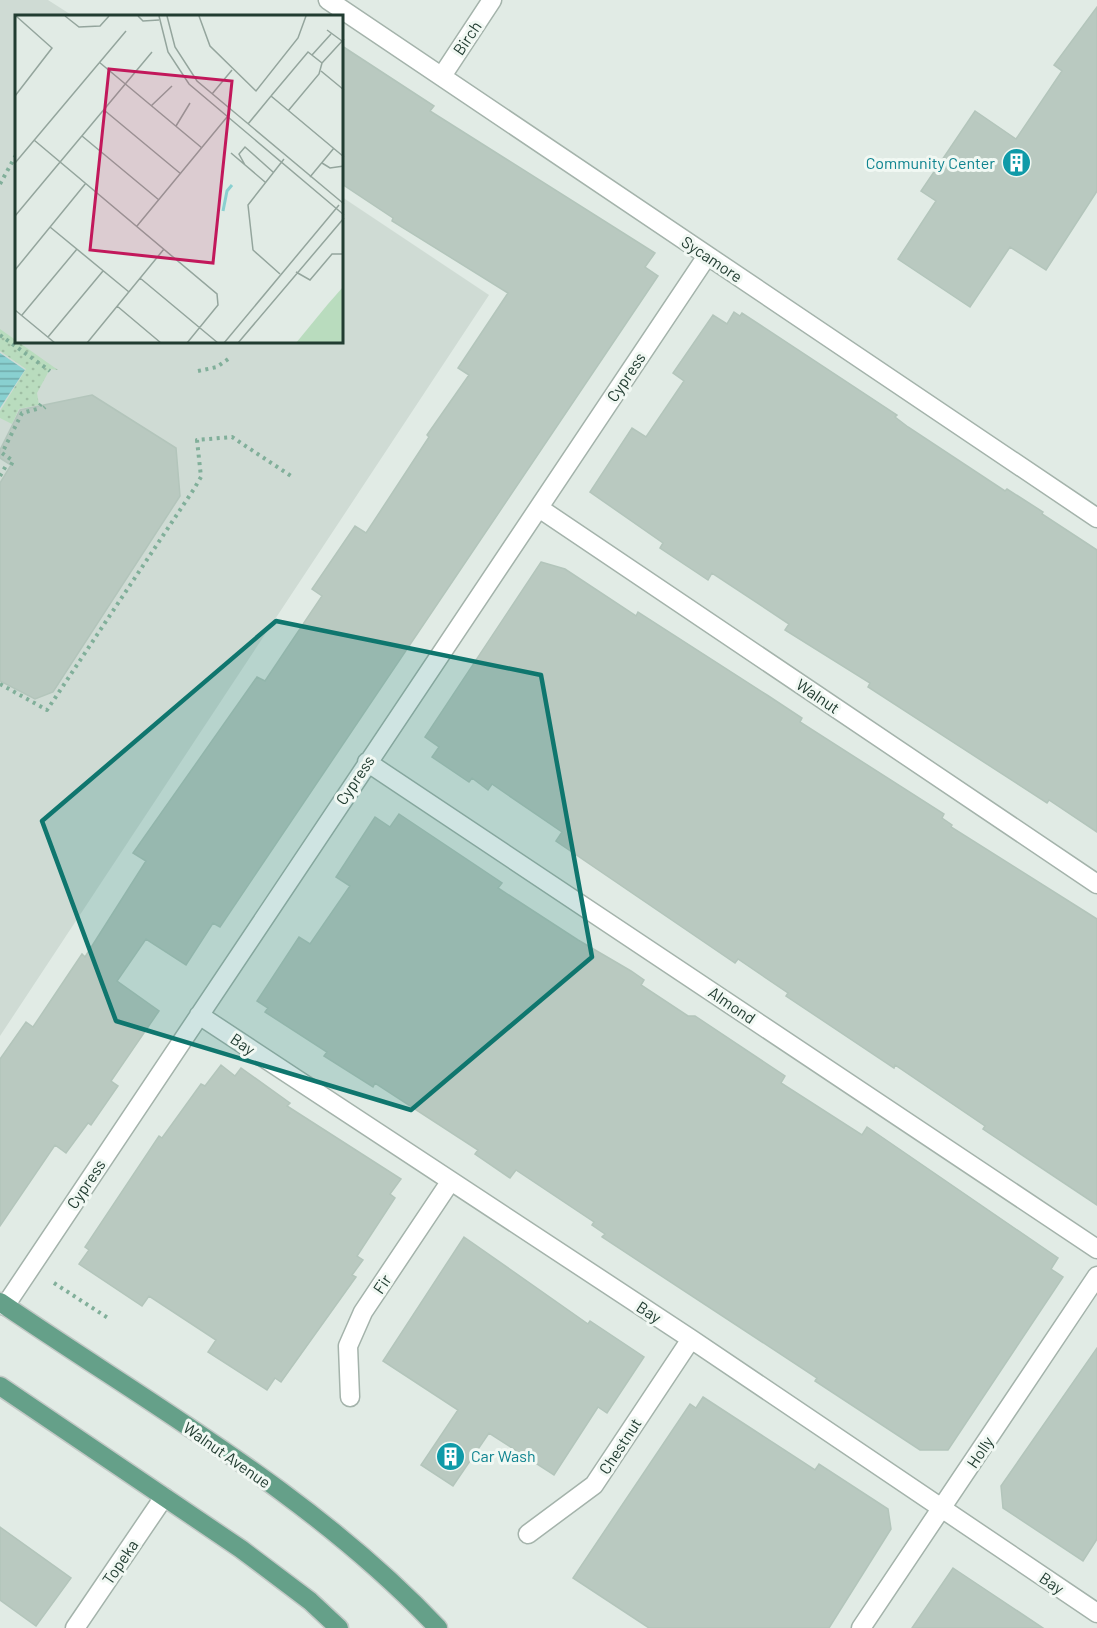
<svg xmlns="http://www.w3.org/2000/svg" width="1097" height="1628" font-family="Barlow,sans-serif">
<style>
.built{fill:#cfdbd4}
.garden{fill:url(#garden-dots)}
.water{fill:url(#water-rules)}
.building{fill:#b9c9c0;stroke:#b3c5bb;stroke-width:1.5}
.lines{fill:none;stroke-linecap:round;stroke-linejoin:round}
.minor-casing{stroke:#a4b3ab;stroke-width:21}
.major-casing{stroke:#c1c8c5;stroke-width:21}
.path{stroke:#81af9a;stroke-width:4;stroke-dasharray:3 4.5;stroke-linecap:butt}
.minor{stroke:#fff;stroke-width:18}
.major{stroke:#65a089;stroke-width:18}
.marked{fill:#0f766e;fill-opacity:0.2;stroke:#0f766e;stroke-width:4.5;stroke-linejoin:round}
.labels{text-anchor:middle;stroke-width:6;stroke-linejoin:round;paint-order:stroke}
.street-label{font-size:16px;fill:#213c31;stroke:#f1f8f3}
.culture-label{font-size:16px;fill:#0d838f;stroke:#f1f8f3;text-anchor:end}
.inset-river{fill:none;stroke:#89d0d0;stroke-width:3}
.inset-road{fill:none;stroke:#94a59d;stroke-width:1.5}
.view{fill:#c2185b;fill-opacity:0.15;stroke:#c2185b;stroke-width:3}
.inset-edge{fill:none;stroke:#213c31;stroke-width:3}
</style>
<defs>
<pattern id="garden-dots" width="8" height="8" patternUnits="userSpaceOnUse" patternTransform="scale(1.5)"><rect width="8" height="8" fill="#b9dcbe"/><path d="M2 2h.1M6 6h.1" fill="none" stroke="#9fbea4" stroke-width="1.8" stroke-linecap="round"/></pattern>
<pattern id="water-rules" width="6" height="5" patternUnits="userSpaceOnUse" patternTransform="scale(1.5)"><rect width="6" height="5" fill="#89d0d0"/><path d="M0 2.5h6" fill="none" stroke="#70aaa9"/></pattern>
</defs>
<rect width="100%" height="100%" fill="#e1ebe5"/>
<path class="built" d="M0 0H48L73 16H16V342H342V197L489 295 0 1036Z"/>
<path class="garden" d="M0 329 58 370 50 369 37 393 39 405 19 409 12 424 0 418V411L26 369 0 351Z"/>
<path class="water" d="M0 353 25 370 0 408Z"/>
<path class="building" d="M1097 7V191L1046 270 1010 247 970 307 898 259 936 201 921 191 975 111 1016 139 1062 71 1054 65Z
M342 46 434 106 430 111 655 253 645 267 658 276 220 927 213 923 186 965 146 939 117 981 159 1011 111 1081 118 1086 91 1125 88 1123 66 1153 55 1145 0 1226V1059L26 1022 33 1027 82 954 85 957 146 861 133 853 257 677 265 681 322 596 312 589 355 526 366 533 429 437 427 435 469 375 458 368 508 293 392 221 393 218 342 184Z
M734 312 740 316 742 313 897 415 895 417 908 427 1005 491 1007 489 1043 512 1042 514 1097 550V832L1049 800 1047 803 868 687 870 683 785 630 789 624 712 573 708 580 660 548 663 543 590 492 632 428 646 437 684 381 673 373 713 315 727 324Z
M92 395 176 448 180 496 53 692 35 699 0 681V483L11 465 0 458V450L20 410Z
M541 562 565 569 636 616 638 612 767 695 802 718 800 722 944 814 942 818 952 825 951 827 1097 919V1205L983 1129 985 1126 895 1065 894 1068 786 996 788 993 738 959 735 963 556 841 562 832 492 784 488 790 472 778 469 782 432 757 439 747 425 737Z
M399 814 502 883 498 888 578 940 631 971 644 980 641 985 688 1016H695L785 1076 781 1083 862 1135 867 1127 1058 1258 1051 1269 1063 1277 948 1450H920L815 1381 817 1378 602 1237 605 1234 592 1225 594 1222 516 1170 510 1178 475 1154 478 1150 375 1083 373 1087 324 1056 327 1052 265 1012 268 1008 257 1001 299 937 310 944 350 886 336 877 375 817 390 827Z
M221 1065 235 1076 241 1068 290 1103 287 1106 401 1179 390 1194 395 1198 357 1256 363 1260 352 1275 356 1277 281 1382 275 1378 267 1390 208 1352 216 1340 149 1296 142 1306 79 1264 89 1250 85 1247 159 1136 162 1138 201 1084 205 1086Z
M464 1237 588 1324 590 1321 644 1357 607 1413 598 1407 554 1475 489 1433 453 1486 421 1465 458 1410 383 1361Z
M1097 1348V1539L1083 1561 1003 1508 1001 1486Z
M703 1397 815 1470 819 1464 888 1509 891 1529 829 1628H649L573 1578 690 1404 696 1408Z
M0 1527 71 1578 36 1626 0 1600Z
M953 1568 1043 1628H912Z"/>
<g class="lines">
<defs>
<path id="minor" d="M328 0 1097 518
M442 76 492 0
M539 508 1097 884
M367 762 1097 1249
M199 1015 691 1339 1097 1613
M5 1306 707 256
M350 1397 348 1346 363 1312 450 1182
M528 1534 594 1485 691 1339
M75 1628 164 1497
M861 1628 1097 1276"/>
<path id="major" d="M0 1302C149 1404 313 1495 438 1628
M0 1386 241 1549 310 1601 339 1628"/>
</defs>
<use href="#minor" class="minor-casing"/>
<use href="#major" class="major-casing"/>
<path class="path" d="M0 184 16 155
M0 335 50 371
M198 371 217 367 231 357
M44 408 45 407
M11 465 13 461 2 453 22 413 37 409 41 404
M0 476 7 464
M0 684 47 710 194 489 201 477 197 440 232 437 291 476
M54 1283 108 1318"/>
<use href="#minor" class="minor"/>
<use href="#major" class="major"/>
</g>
<path class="marked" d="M276 621 541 675 592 957 411 1110 116 1021 42 821Z"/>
<defs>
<symbol id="building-disc" viewBox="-11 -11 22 22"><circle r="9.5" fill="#0f9aa8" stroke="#f1f8f3"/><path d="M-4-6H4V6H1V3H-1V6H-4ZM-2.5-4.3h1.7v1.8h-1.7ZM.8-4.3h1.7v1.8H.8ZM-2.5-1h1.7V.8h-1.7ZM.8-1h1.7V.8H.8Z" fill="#fff"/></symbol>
</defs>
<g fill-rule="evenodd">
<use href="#building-disc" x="1000" y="146" width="33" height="33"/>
<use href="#building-disc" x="434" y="1440" width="33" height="33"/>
</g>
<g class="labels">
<g class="street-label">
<text transform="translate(467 38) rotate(-56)" y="6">Birch</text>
<text transform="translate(712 259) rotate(34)" y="6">Sycamore</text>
<text transform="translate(626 377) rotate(-56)" y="6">Cypress</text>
<text transform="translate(818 696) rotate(34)" y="6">Walnut</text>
<text transform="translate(355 780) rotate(-56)" y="6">Cypress</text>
<text transform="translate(732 1005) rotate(34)" y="6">Almond</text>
<text transform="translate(243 1044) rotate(34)" y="6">Bay</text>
<text transform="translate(86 1184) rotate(-56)" y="6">Cypress</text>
<text transform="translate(382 1284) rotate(-56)" y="6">Fir</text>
<text transform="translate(649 1312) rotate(33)" y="6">Bay</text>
<text transform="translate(620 1446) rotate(-57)" y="6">Chestnut</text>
<text transform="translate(980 1452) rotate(-56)" y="6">Holly</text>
<text transform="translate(227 1455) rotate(35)" y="6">Walnut Avenue</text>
<text transform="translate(120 1562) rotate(-56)" y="6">Topeka</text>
<text transform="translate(1052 1583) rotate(34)" y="6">Bay</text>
</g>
<g class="culture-label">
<text x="995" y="169">Community Center</text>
<text x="471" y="1462" text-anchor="start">Car Wash</text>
</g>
</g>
<g transform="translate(15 15)">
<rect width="328" height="328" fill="#e1ebe5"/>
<path d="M328 272V328H281L313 289Z" fill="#b9dcbe"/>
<path class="inset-river" d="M208 196 212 176 217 170"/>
<path class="inset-road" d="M50 1 64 12 85 11 94 1M123 1 128 6 144 5M144 1 153 37 174 69 329 200M152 1 160 32 182 66 329 189M184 1 195 31 241 76 283 23 291 1M312 15 327 26M297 40 316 19M84 47 187 133M307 48 329 24M306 56 329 75M197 79 217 55M0 81 37 33 1 1M256 81 293 37 307 48 304 59 273 96M136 91 157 71M89 95 166 159M233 109 256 81 329 142M161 111 175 88M67 121 144 185M19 125 202 279 203 290 172 328M216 138 250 167M0 148 111 16M307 148 315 153 329 151M230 150 224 139 230 132 258 157M295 162 319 133M0 201 137 37M122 211 212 102M35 212 114 277M0 255 71 168M281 257 295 265 317 239H329M265 259 238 235 233 190 269 144M125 263 203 328M102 291 146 328M0 295 40 328M7 300 62 234M33 322 88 256M72 328 149 234M209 328 324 190M223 328 329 203"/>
<path class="view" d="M94 54 217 66 198 248 75 235Z"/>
<rect width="328" height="328" class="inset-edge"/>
</g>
</svg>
